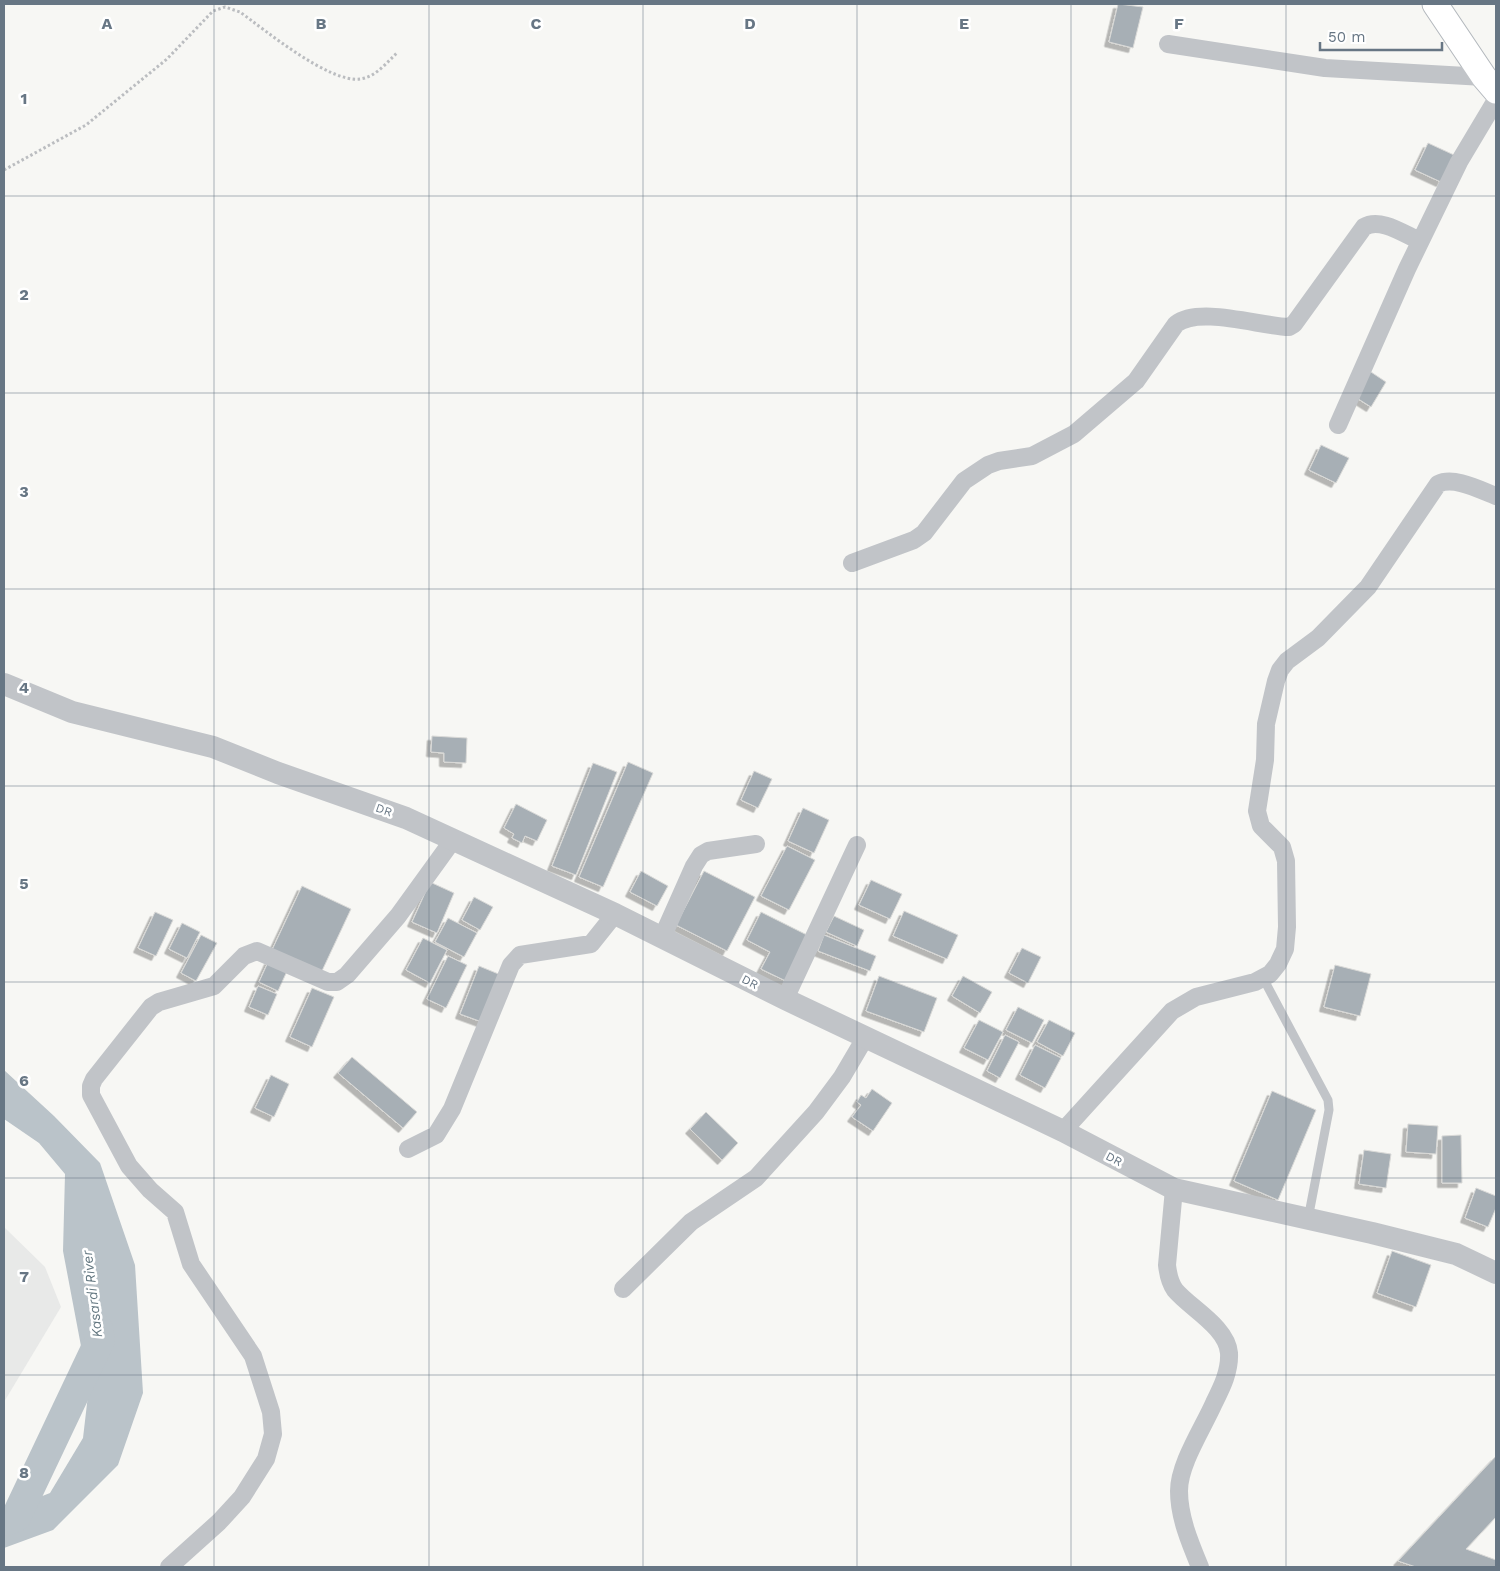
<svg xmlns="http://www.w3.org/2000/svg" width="1500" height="1571" font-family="'Work Sans',sans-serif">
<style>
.built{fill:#e8e9e8}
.water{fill:#bac3c9}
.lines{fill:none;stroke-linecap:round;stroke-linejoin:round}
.river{stroke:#bac3c9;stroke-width:30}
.building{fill:#a7afb5;stroke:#d9d9d7;filter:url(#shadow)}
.secondary-casing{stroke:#b3b8bd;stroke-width:27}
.path{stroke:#bbbdc0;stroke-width:3;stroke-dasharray:2.5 2.5;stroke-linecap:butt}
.service{stroke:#c1c4c8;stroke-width:9}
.minor{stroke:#c1c4c8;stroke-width:18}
.tertiary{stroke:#c1c4c8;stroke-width:22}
.secondary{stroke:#fff;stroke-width:25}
.grid{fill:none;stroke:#677684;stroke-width:1;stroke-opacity:0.55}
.labels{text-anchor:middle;stroke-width:5;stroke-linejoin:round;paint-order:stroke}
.street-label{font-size:12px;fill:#677684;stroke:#fff}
.water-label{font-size:14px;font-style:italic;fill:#637780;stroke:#fff}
.grid-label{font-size:16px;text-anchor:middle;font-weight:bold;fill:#677684;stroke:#fff;stroke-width:5;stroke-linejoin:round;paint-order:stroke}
</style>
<defs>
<filter id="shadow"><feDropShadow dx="-4.5" dy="4.5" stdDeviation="0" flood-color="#0004"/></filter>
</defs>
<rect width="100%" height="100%" fill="#f7f7f4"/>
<path class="built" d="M4 1227 45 1267 61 1307 4 1402Z"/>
<path class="water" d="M4 1070 54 1116 100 1163 135 1265 143 1393 118 1465 53 1530 4 1548V1511L50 1493 83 1438 90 1378 81 1346 63 1251 65 1174 39 1143 4 1119Z"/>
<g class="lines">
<path class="river" d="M4 1521 16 1517 100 1340 98 1329"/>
</g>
<path class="building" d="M1118 4 1143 7 1133 48 1109 42Z
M1428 143 1454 155 1441 182 1415 170Z
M1368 370 1386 382 1371 407 1352 395Z
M1321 445 1349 458 1336 483 1309 470Z
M432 736 467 738 466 763 444 762V753L431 752Z
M628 762 653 773 603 887 579 877Z
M593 763 617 772 576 875 552 866Z
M754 771 772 779 758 808 741 800Z
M516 804 547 820 537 841 525 836 522 843 512 838 514 834 504 828Z
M803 808 829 820 814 853 788 841Z
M787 846 815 860 789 910 761 896Z
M641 871 668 886 657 906 630 892Z
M704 871 755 897 727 951 676 925Z
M871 880 902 894 890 919 859 905Z
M430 882 454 893 437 933 412 922Z
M302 886 351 909 321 973 272 950Z
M474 897 493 907 480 930 462 920Z
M904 911 958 935 947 959 893 936Z
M155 912 173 920 156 956 138 948Z
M761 912 813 938 790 983 761 969 770 952 747 940Z
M834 916 864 930 857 946 826 932Z
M448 918 477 933 464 957 435 942Z
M182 923 200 932 187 958 169 949Z
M201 935 217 943 196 981 181 973Z
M824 935 876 956 870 971 818 951Z
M423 938 447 950 430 983 406 970Z
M1022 948 1041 957 1028 983 1009 973Z
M448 956 467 965 446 1008 427 999Z
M269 960 288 969 278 991 259 982Z
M1335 965 1371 974 1360 1016 1324 1007Z
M479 966 501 975 482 1022 460 1014Z
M879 976 937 998 924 1032 866 1011Z
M963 976 992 992 980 1013 952 996Z
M258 986 277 994 268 1015 249 1007Z
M312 988 334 997 312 1047 290 1037Z
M1018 1007 1044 1020 1032 1043 1006 1030Z
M979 1020 1003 1032 988 1060 964 1048Z
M1049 1020 1075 1033 1063 1056 1037 1042Z
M1005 1035 1019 1042 1000 1078 987 1071Z
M1035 1045 1061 1058 1045 1088 1020 1075Z
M352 1057 417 1112 403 1128 338 1073Z
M271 1075 289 1084 274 1117 255 1108Z
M872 1089 892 1103 873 1131 852 1117 861 1105 857 1102 861 1095 866 1098Z
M1272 1091 1316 1110 1278 1200 1234 1181Z
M706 1112 738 1143 722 1160 690 1129Z
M1408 1124 1438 1126 1436 1154 1406 1152Z
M1461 1135 1462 1183H1442V1136Z
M1364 1150 1391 1154 1386 1188 1359 1184Z
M1476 1188 1496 1196V1208L1488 1227 1465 1218Z
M1392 1251 1431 1265 1416 1307 1377 1293Z
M1496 1456V1517L1466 1549 1496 1560V1567H1416L1398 1561Z"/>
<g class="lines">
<defs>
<path id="secondary" d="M1435 4 1484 77 1496 91"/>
</defs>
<use href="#secondary" class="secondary-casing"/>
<path class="path" d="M4 170 86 125 167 59 213 11 225 7 240 12C265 30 329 83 360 79 376 77 386 63 397 53"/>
<path class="service" d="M1263 978 1328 1100 1329 1110 1308 1219"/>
<path class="minor" d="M1168 44 1325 68 1484 77
M1338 425 1407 269 1459 162 1496 100
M852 563 914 540 924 533 964 481 988 465 999 461 1032 456 1074 434 1136 381 1176 324C1199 306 1260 326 1289 327L1294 324 1364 227C1380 217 1404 234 1420 241
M662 938 694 866 701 855 708 851 756 844
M785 999 857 845
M1063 1131 1172 1011 1196 997 1255 982 1270 974 1278 964 1285 949 1287 927 1286 861 1282 847 1261 826 1257 811 1265 760 1266 724 1276 681 1280 670 1287 661 1318 638 1368 587 1438 484C1454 476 1480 490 1496 496
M408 1149 436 1135 452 1109 511 965 520 955 591 944 615 914
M1174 1189 1167 1265C1168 1274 1170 1283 1175 1290 1190 1308 1227 1327 1229 1353 1230 1371 1222 1387 1214 1403 1203 1428 1179 1464 1179 1491 1179 1517 1190 1543 1200 1567
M623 1289 691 1222 756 1178 816 1112 842 1077 865 1038
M169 1567 219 1522 242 1497 266 1459 273 1434 271 1412 253 1356 191 1264 175 1212 150 1190 129 1166 91 1095V1086L94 1079 151 1007 159 1002 214 986 244 956 257 951 328 982H337L347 975 398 916 453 840"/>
<path class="tertiary" d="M4 684 72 712 213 747 278 773 406 818 615 914 785 999 1063 1131 1174 1189 1372 1233 1456 1254 1496 1273"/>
<use href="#secondary" class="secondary"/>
</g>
<path class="grid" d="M214 4V1567M429 4V1567M643 4V1567M857 4V1567M1071 4V1567M1286 4V1567M4 196H1496M4 393H1496M4 589H1496M4 786H1496M4 982H1496M4 1178H1496M4 1375H1496"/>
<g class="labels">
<g class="street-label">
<text transform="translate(384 810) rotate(19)" y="4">DR</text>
<text transform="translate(750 982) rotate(27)" y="4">DR</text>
<text transform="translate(1114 1159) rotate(28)" y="4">DR</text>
</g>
<g class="water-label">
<text transform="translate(92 1294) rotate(-97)" y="5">Kasardi River</text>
</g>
</g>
<g class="grid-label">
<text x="107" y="29">A</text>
<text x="321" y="29">B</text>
<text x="536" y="29">C</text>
<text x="750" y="29">D</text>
<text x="964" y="29">E</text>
<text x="1179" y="29">F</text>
<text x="24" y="104">1</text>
<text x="24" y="300">2</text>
<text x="24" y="497">3</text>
<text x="24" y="693">4</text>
<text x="24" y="889">5</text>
<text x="24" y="1086">6</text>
<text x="24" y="1282">7</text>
<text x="24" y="1478">8</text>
</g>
<rect width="1500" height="1571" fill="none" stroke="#677684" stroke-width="10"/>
<path d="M1320 42v8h122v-8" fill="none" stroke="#677684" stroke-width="2.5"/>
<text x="1328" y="42" font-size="15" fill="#677684" stroke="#ffffff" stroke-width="4" paint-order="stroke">50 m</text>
</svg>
